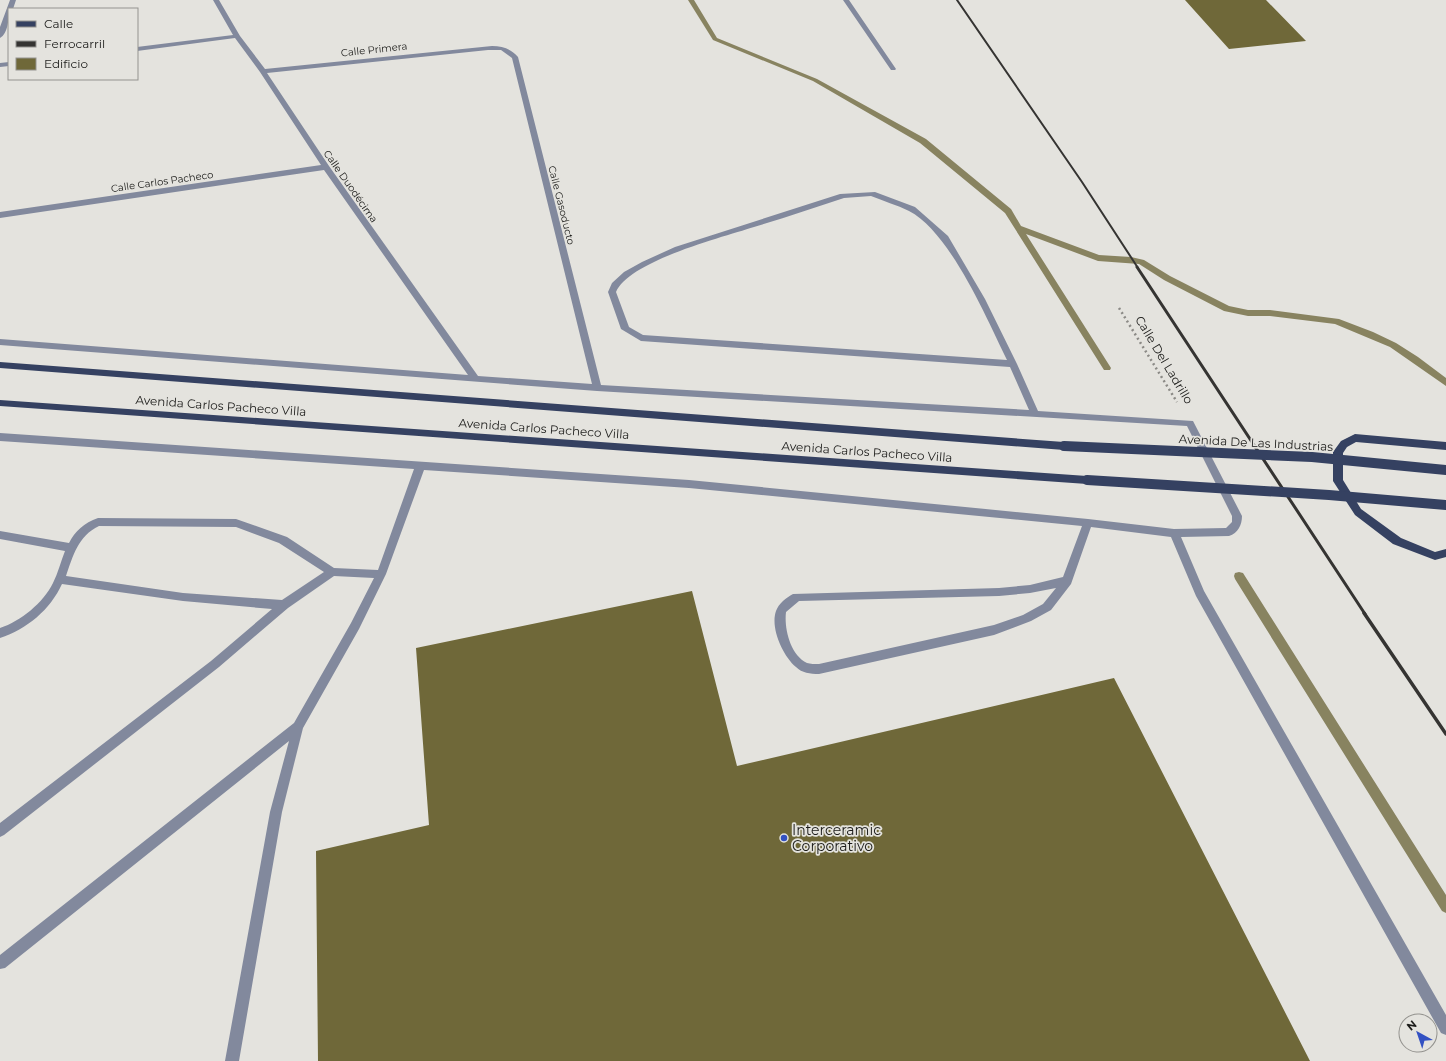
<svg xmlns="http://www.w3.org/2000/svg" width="1446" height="1061" font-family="Montserrat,sans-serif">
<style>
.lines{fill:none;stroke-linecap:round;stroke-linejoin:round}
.stream{fill:#888360;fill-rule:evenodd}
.building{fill:#6f6839}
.path{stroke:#8b8a86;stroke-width:2.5;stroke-dasharray:2 3;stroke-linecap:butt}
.minor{fill:#82899d;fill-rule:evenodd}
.major{fill:#354161;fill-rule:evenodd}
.rail-far2{stroke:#353432;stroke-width:2}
.rail-far1{stroke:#353432;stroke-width:3}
.rail{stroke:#353432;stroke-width:3.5}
.major-bridge{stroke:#354161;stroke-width:10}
.poi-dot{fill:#3351c2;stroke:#e4e3de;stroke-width:1.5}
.labels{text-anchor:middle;stroke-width:3.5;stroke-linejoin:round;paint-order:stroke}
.far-street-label{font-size:10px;fill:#1b1b19;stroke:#e4e3de}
.street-label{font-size:12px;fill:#1b1b19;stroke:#e4e3de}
.near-poi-label{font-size:14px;fill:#1b1b19;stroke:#e4e3de;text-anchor:start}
</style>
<rect width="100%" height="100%" fill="#e4e3de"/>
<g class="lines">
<path class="stream" d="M688 0H694L717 38 817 79 926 139 1011 209 1021 226 1099 255 1131 257 1144 260 1170 276 1229 306 1248 310H1270L1339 319 1373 332 1396 343 1418 357 1446 378V386L1390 347 1335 324 1270 316H1248L1224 311 1164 280 1139 264 1098 261 1026 234 1111 368 1110 370H1104L1005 213 920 143 813 81 713 40Z
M1239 572 1243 573 1446 895V913L1442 911 1235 579 1234 576 1235 573Z"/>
</g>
<path class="building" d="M1185 0H1266L1306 41 1229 49Z
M692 591 737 766 1114 678 1310 1061H318L316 851 429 825 416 648Z"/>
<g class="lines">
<path class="path" d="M1119 308 1177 402"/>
<path class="minor" d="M10 0H16L13 9H9C9 18 8 34 0 38V27Z
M213 0H219L240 36 265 69 492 46C503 46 511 49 518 57L601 385 1029 410 1010 367 641 341 621 329 608 292 612 283 624 272 642 262 675 247 840 194 875 192 915 207 948 236 985 299 1017 364 1038 411 1193 421 1242 516C1242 525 1238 533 1229 536L1181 537 1204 591 1446 1015V1035L1441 1033 1196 596 1171 537 1091 527 1071 584 1051 610 1031 621 994 635 819 674C810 674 802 673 796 667 783 656 770 628 776 611 779 603 786 598 793 594L999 588 1030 585 1063 577 1082 526 689 488 424 470 386 574 359 629 303 728 282 812 239 1061H225L270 812 289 741 5 968 0 969V955L294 723 351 623 374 578 334 576 288 608 219 667 4 835 0 837V823L211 661 272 609 183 601 62 584C50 610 27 629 0 638V628C21 621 43 603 53 583 58 573 61 561 65 551L0 539V531L69 543C75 531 84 523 98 518L236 519 287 537 334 568 378 570 414 469 0 441V433L689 480 1088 519 1174 529 1226 528 1232 522V516L1187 426 597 391 0 345V339L468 375 324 170 0 218V212L321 165 260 72 235 38 137 51V47L233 35ZM488 50H501L512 58 592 384 478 376 329 166 267 73ZM871 196C883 201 897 205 909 211 950 232 987 319 1007 360L643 335 629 327 616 292C629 261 723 237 754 227 784 218 814 208 844 198ZM99 526 236 527 279 543 324 572 282 600 183 593 66 576C73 556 78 536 99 526ZM1056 588 1043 604 1023 615 994 625 819 664C815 664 810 664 807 663 790 655 784 628 786 612L799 601 999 596 1030 593Z
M843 0H849L896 69 895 70H891Z
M9 62V66L0 67V63Z"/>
<path class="major" d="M0 362 1064 442 1069 446 1064 450 0 368Z
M0 400 1087 476 1090 477 1092 480 1090 483 1087 484 0 406Z
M1355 434 1446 442V450L1356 442 1347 447 1343 453V480L1361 509 1401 538 1435 552 1446 549V557L1435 560 1393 544 1355 515 1333 481V452L1341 441Z"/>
<path class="rail-far2" d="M957 0 1082 182 1138 268"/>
<path class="rail-far1" d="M1137 267 1365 614"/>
<path class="rail" d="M1364 613 1446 734"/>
<path class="major-bridge" d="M1064 446 1312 457 1446 470
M1087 480 1329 495 1446 505"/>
</g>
<circle class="poi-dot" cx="784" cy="838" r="4"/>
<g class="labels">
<g class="far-street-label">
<text transform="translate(374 49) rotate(-6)" y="4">Calle Primera</text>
<text transform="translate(162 181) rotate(-8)" y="4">Calle Carlos Pacheco</text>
<text transform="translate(351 186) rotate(55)" y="4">Calle Duodécima</text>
<text transform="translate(562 205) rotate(76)" y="4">Calle Gasoducto</text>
</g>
<g class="street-label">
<text transform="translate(1164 360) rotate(59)" y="4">Calle Del Ladrillo</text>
<text transform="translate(221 406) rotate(4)" y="4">Avenida Carlos Pacheco Villa</text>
<text transform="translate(544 429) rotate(4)" y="4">Avenida Carlos Pacheco Villa</text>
<text transform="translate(1256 443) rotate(3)" y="4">Avenida De Las Industrias</text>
<text transform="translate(867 452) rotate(4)" y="4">Avenida Carlos Pacheco Villa</text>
</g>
<g class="near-poi-label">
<text x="792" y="835">Interceramic<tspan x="792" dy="16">Corporativo</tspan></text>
</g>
</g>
<rect x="8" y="8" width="130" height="72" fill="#e4e3de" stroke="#94938f"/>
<rect x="16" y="21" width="20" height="6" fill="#354161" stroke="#94938f"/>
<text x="44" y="28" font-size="12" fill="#1b1b19">Calle</text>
<rect x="16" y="41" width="20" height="6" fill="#353432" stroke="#94938f"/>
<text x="44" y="48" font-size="12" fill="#1b1b19">Ferrocarril</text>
<rect x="16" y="58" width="20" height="12" fill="#6f6839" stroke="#94938f"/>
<text x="44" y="68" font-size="12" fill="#1b1b19">Edificio</text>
<g transform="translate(1418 1033) rotate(320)"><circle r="19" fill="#e4e3de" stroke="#94938f"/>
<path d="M0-3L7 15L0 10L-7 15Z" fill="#3351c2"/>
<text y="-6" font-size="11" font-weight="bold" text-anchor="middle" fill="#1b1b19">N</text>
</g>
</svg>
